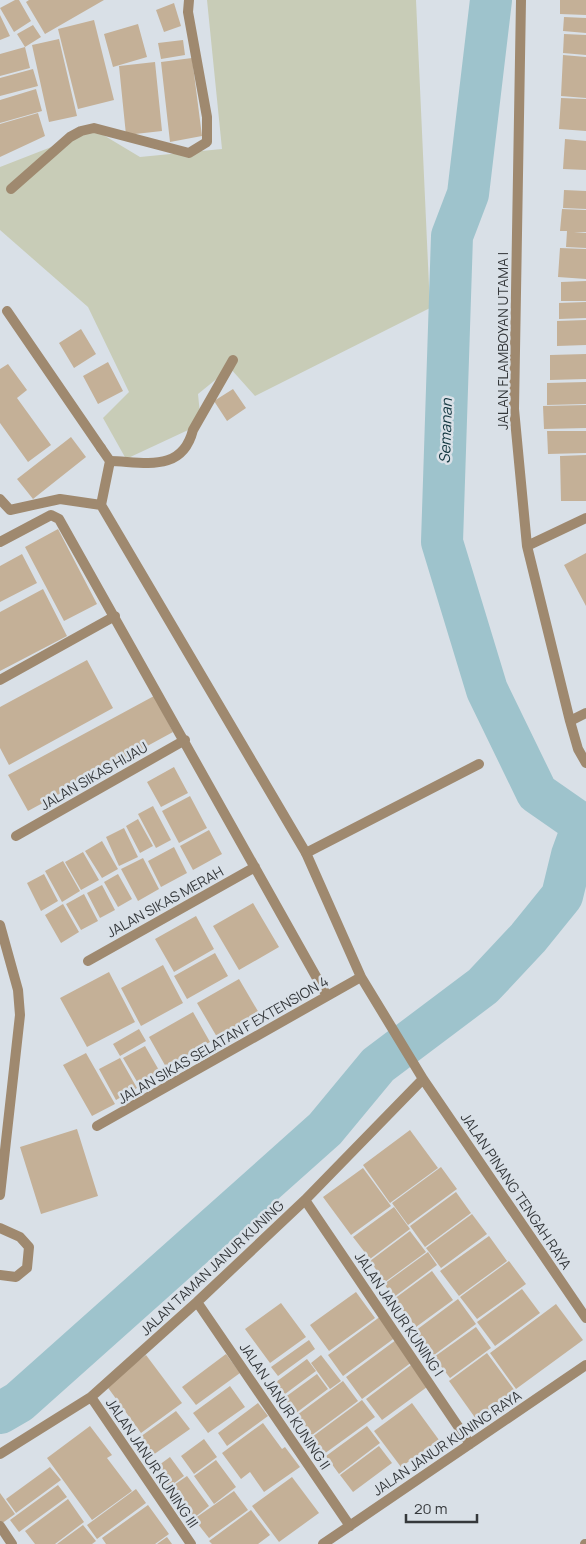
<svg xmlns="http://www.w3.org/2000/svg" width="586" height="1544" font-family="Manrope,sans-serif">
<style>
.green{fill:#c8ccb7}
.lines{fill:none;stroke-linecap:round;stroke-linejoin:round}
.river{stroke:#9ec3cc;stroke-width:42}
.building{fill:#c4b097}
.service{stroke:#9f896f;stroke-width:10}
.minor{stroke:#9f896f;stroke-width:10}
.labels{text-anchor:middle;stroke-width:5;stroke-linejoin:round;paint-order:stroke}
.street-label{font-size:14px;fill:#35383b;stroke:#d9e0e7}
.water-label{font-size:15px;font-style:italic;fill:#11353e;stroke:#d9e0e7}
</style>
<rect width="100%" height="100%" fill="#d9e0e7"/>
<path class="green" d="M207 0H416L430 308 255 396 230 368 198 394 201 424 126 459 103 418 129 392 88 307 0 230V167L95 130 140 157 222 149Z"/>
<g class="lines">
<path class="river" d="M491 0 468 194 452 236 442 542 487 690 537 793 583 825
M0 1413 19 1402 325 1129 378 1065 483 986 528 938 562 896 572 855 583 825 586 827"/>
</g>
<path class="building" d="M15 0H19L31 21 14 32 0 8Z
M29 0H104L45 34 26 2Z
M560 0H586V15L560 14Z
M174 3 181 26 164 32 156 10Z
M0 15 10 36 0 40Z
M564 17 586 18V33L563 31Z
M94 20 114 100 78 109 58 29Z
M138 24 147 57 113 67 104 34Z
M33 25 41 37 25 47 17 34Z
M564 34 586 35V55L563 53Z
M59 39 77 116 49 122 32 45Z
M183 40 185 55 161 59 158 43Z
M25 47 30 68 0 76V54Z
M563 55 586 57V98L561 96Z
M192 58 202 136 170 142 161 62Z
M155 62 162 131 126 135 119 66Z
M33 69 38 86 0 96V78Z
M36 89 42 111 0 123V100Z
M561 98 586 99V131L559 129Z
M38 113 45 136 0 157V124Z
M565 139 586 141V170L563 169Z
M564 190 586 191V209L563 208Z
M562 209 586 210V232H574L586 233V248L566 247 567 231H560Z
M560 248 586 249V279L558 277Z
M586 281V301H561V282Z
M586 302V318L559 319V303Z
M586 320V345L557 346V321Z
M81 329 96 354 74 368 59 343Z
M586 354V379L550 380V355Z
M108 362 123 391 98 404 83 376Z
M8 364 27 390 17 398 51 445 28 462 0 423V369Z
M586 382V404L547 405V383Z
M233 389 246 408 227 421 214 401Z
M586 405V428L544 429 543 406Z
M547 431H586V453L548 454Z
M71 437 86 457 33 499 17 479Z
M586 455V501H561L560 456Z
M58 529 97 604 64 621 25 547Z
M586 553V606L564 565Z
M22 554 37 583 0 602V566Z
M43 589 67 636 0 671V612Z
M87 660 113 708 9 765 0 748V707Z
M154 696 173 732 28 811 8 775Z
M174 767 188 793 161 807 147 782Z
M190 796 207 828 179 843 162 811Z
M153 806 171 840 156 848 138 814Z
M138 819 153 846 140 853 126 826Z
M124 828 138 857 119 866 106 837Z
M209 830 222 854 193 870 180 846Z
M102 841 118 869 102 878 85 851Z
M174 847 187 873 161 887 148 861Z
M83 852 99 880 81 890 65 862Z
M143 858 159 889 138 901 121 869Z
M63 861 80 891 62 902 45 871Z
M44 874 58 901 41 911 27 883Z
M118 874 132 899 118 907 104 882Z
M102 885 115 910 100 918 87 893Z
M84 894 98 921 81 930 66 904Z
M253 903 279 947 239 970 213 926Z
M63 904 79 932 61 943 45 915Z
M196 916 214 949 174 972 155 939Z
M215 953 228 976 187 999 174 976Z
M163 965 183 1003 141 1026 121 988Z
M109 972 135 1022 87 1047 60 998Z
M239 979 259 1013 217 1037 197 1003Z
M193 1012 210 1042 166 1067 149 1037Z
M139 1029 146 1041 120 1056 113 1044Z
M145 1046 160 1072 139 1085 123 1058Z
M86 1053 115 1104 92 1116 63 1065Z
M120 1058 137 1088 116 1100 99 1069Z
M77 1129 98 1196 41 1214 20 1147Z
M410 1130 438 1168 390 1203 363 1165Z
M441 1167 457 1189 408 1225 392 1203Z
M363 1168 391 1206 351 1235 323 1197Z
M456 1192 471 1213 425 1247 410 1226Z
M394 1207 410 1229 370 1259 353 1237Z
M472 1214 487 1234 441 1268 426 1248Z
M410 1231 426 1252 385 1282 370 1261Z
M489 1236 507 1261 459 1296 440 1271Z
M428 1252 437 1265 394 1297 384 1284Z
M509 1261 526 1284 477 1319 460 1297Z
M432 1271 453 1300 416 1327 394 1299Z
M522 1289 540 1313 495 1346 477 1322Z
M356 1292 375 1318 329 1351 310 1325Z
M458 1299 476 1324 434 1355 415 1331Z
M281 1303 306 1337 270 1363 245 1329Z
M556 1304 583 1340 516 1389 490 1353Z
M381 1316 396 1337 343 1376 328 1355Z
M476 1327 491 1348 450 1378 434 1357Z
M309 1340 315 1349 278 1376 271 1367Z
M396 1340 412 1362 362 1399 346 1377Z
M487 1353 515 1391 476 1419 449 1381Z
M226 1354 240 1373 196 1405 182 1387Z
M146 1355 182 1403 141 1433 106 1385Z
M321 1355 341 1381 330 1389 311 1363Z
M307 1359 316 1371 285 1394 276 1382Z
M411 1365 427 1387 382 1420 366 1399Z
M317 1374 328 1389 296 1413 284 1398Z
M343 1381 358 1401 312 1435 297 1415Z
M230 1386 245 1407 208 1433 193 1413Z
M362 1400 375 1417 324 1454 312 1437Z
M258 1403 268 1416 227 1446 218 1433Z
M412 1403 439 1440 401 1467 374 1431Z
M176 1411 190 1429 153 1455 140 1437Z
M263 1423 282 1449 285 1447 300 1467 264 1492 250 1472 241 1479 222 1453Z
M90 1426 112 1455 107 1458 132 1491 92 1520 47 1458Z
M367 1426 380 1443 339 1474 326 1456Z
M204 1439 217 1457 194 1474 181 1456Z
M379 1446 392 1463 353 1492 340 1475Z
M170 1457 184 1476 169 1487 155 1468Z
M216 1460 236 1487 214 1504 194 1476Z
M50 1467 61 1480 16 1513 6 1499Z
M187 1476 209 1506 194 1518 171 1487Z
M292 1477 319 1513 279 1542 252 1506Z
M58 1485 67 1497 19 1532 10 1520Z
M136 1489 146 1503 97 1539 87 1525Z
M234 1491 248 1510 209 1538 194 1519Z
M0 1493 15 1514 1 1524 0 1523Z
M68 1499 84 1522 55 1544H35L25 1531Z
M148 1505 169 1534 155 1544H106L102 1538Z
M251 1510 270 1535 258 1544H212L209 1541Z
M83 1525 96 1541 92 1544H57Z
M167 1537 172 1544H157Z"/>
<g class="lines">
<path class="service" d="M7 311 101 448
M110 461C145 462 182 473 193 430L233 360
M306 853 479 764
M0 1228 20 1237 29 1247 27 1268 16 1277 0 1275"/>
<path class="minor" d="M521 0 514 409 527 546 570 721 578 749 586 763
M11 189 70 137 81 131 94 128 189 153 207 142V117L188 12 189 0
M101 448 110 461 101 505 306 853 361 977 423 1079 586 1318
M0 499 10 510 60 499 101 505
M0 542 51 515 59 519 327 996
M527 546 586 518
M0 680 115 616
M570 721 586 713
M16 836 185 740
M0 925 18 990 20 1015 0 1195
M88 961 255 867
M97 1126 361 977
M305 1200 470 1444
M197 1302 350 1526
M91 1397 191 1544
M0 1454 91 1397 197 1302 305 1200 423 1079
M0 1526 12 1544
M323 1544 586 1365
M585 1544H586"/>
</g>
<g class="labels">
<g class="street-label">
<text transform="translate(503 341) rotate(-90)" y="5">JALAN FLAMBOYAN UTAMA I</text>
<text transform="translate(94 776) rotate(-30)" y="5">JALAN SIKAS HIJAU</text>
<text transform="translate(165 902) rotate(-29)" y="5">JALAN SIKAS MERAH</text>
<text transform="translate(223 1040) rotate(-30)" y="5">JALAN SIKAS SELATAN F EXTENSION 4</text>
<text transform="translate(516 1191) rotate(56)" y="5">JALAN PINANG TENGAH RAYA</text>
<text transform="translate(212 1268) rotate(-43)" y="5">JALAN TAMAN JANUR KUNING</text>
<text transform="translate(399 1314) rotate(56)" y="5">JALAN JANUR KUNING I</text>
<text transform="translate(285 1406) rotate(56)" y="5">JALAN JANUR KUNING II</text>
<text transform="translate(447 1443) rotate(-34)" y="5">JALAN JANUR KUNING RAYA</text>
<text transform="translate(152 1463) rotate(56)" y="5">JALAN JANUR KUNING III</text>
</g>
<g class="water-label">
<text transform="translate(446 431) rotate(-88)" y="5">Semanan</text>
</g>
</g>
<path d="M406 1514v8h71v-8" fill="none" stroke="#35383b" stroke-width="2.5"/>
<text x="414" y="1514" font-size="15" fill="#35383b" stroke="#d9e0e7" stroke-width="4" paint-order="stroke">20 m</text>
</svg>
